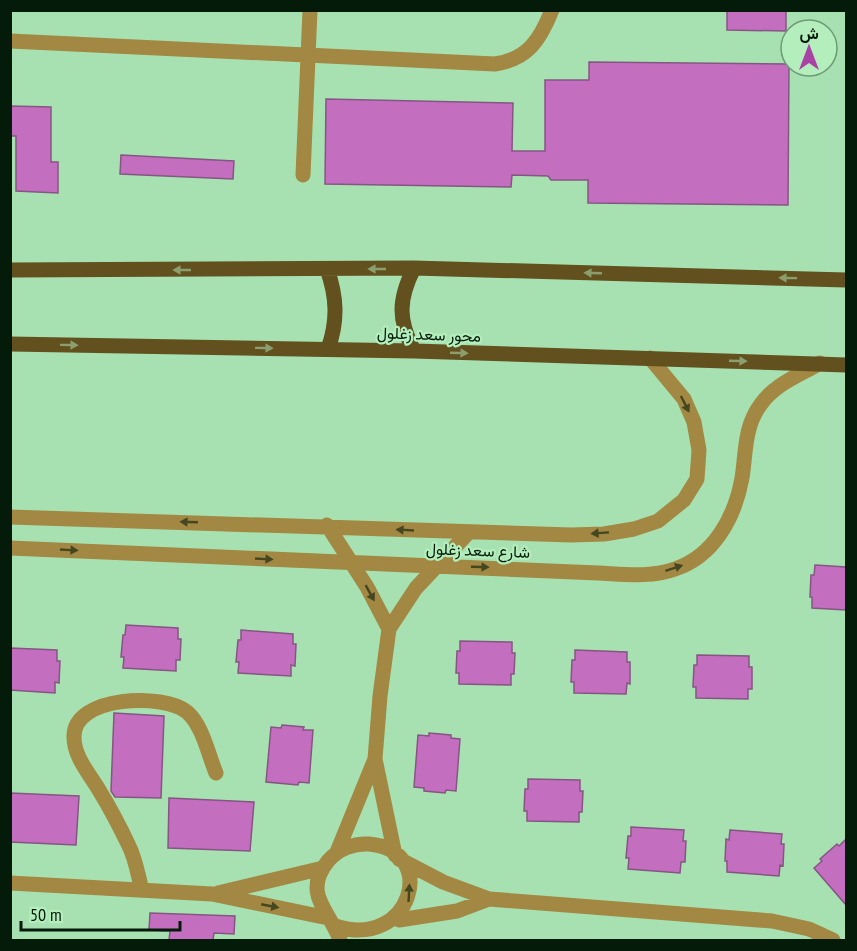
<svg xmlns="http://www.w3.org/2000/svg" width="857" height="951" font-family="'PT Sans Narrow',Vazirmatn,sans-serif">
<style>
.building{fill:#c46ec0;stroke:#855682;stroke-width:1.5}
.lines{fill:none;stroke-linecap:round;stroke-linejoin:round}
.minor{stroke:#a28842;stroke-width:15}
.major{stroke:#62501e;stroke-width:15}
.oneway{fill:#8b9f6e}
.oneway2{fill:#444720}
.labels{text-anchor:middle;stroke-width:4.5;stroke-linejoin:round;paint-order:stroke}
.street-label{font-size:16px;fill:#051b0a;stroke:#b4eebd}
</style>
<rect width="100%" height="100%" fill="#a7e1b1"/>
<path class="building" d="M727 10H786V31L727 30Z
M589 62 789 64 788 205 588 203V180H551L548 176 512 175 511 187 325 184 326 99 513 103 512 151H545V80H589Z
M10 106 51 107V162H58V193L16 191V136H10Z
M121 155 234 161 233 179 120 174Z
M815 565 846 567V610L812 608V597H810L811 575H814Z
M126 625 178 628V639H181L180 660H176V671L123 668 124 657H121L123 635H125Z
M241 630 293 634V644H296L295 666 291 665V676L238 673 239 662H236L238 640H241Z
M460 641 512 642V653H515L514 674H511V685L459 684V673H456L457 651H460Z
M10 648 57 650V661H60L59 683 55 682V693L10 690Z
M575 650 627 652V662H630V684L627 683 626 694 574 693V682H571L572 660H575Z
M697 655 749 656V667H752V689H748V699L696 698V687H693L694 665H697Z
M114 713 164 716 161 798 115 797 111 791Z
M282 725 304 727 303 730H313L309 783 299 782 298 785 266 782 271 727 281 728Z
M429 733 451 735V738L460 739 456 791 446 790 445 793 424 791V788L414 787 418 735 429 736Z
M528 779 580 780V791H583L582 812H579V822L527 821V811H524L525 789H528Z
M10 793 79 796 76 845 10 842Z
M169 798 254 802 250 851 168 848Z
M631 827 684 830 683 841H686L685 862H681L680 873 628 869 629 858H626L628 836H631Z
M730 830 782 834 781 844H784L783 866 780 865 779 876 727 872V861H725L726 839 729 840Z
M846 839V905L814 868 822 861 820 859 837 844 839 846Z
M150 913 235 916 234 934 214 933 213 940H169L170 931 149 930Z"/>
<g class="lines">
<path class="minor" d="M10 41 495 64C528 59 540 40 552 10
M303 175 310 10
M10 517 571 535 604 534 634 529 658 521 684 500 697 479 699 450 694 422 684 399 650 358
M327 525 367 587 389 629
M10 548 598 573C622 574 651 578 675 569 714 556 735 517 742 478 746 453 744 426 761 404 775 384 800 375 820 363
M375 759 395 855
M337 852 375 759 380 696 389 629 416 588 469 532
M399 859 443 882 489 899 772 921 809 929 833 940
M10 883 212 894 328 918
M142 890C138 876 136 860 129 846 120 827 110 808 99 790 89 773 74 757 74 737 73 695 165 693 187 712 203 726 208 754 216 773
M218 893 323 868
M399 920 457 911 489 899
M335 926C412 951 440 850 369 844 354 843 338 849 328 861 301 894 331 912 340 940"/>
<path class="major" d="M414 268C398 300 398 320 414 351
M327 269C337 297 338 321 328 349
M10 270 414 268 846 280
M10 344 414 351 846 365"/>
</g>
<defs><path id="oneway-solid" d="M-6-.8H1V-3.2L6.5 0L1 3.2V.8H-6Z" transform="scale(1.5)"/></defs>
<g class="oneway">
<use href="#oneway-solid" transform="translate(377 269) rotate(180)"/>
<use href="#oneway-solid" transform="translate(182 270) rotate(180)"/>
<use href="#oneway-solid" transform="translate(593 273) rotate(-178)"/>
<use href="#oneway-solid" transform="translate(788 278) rotate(-179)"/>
<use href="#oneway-solid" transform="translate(69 345) rotate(1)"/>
<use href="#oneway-solid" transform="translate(264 348) rotate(1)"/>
<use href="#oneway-solid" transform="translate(459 353) rotate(2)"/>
<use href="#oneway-solid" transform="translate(738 361) rotate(2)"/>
</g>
<g class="oneway2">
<use href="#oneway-solid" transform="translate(685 404) rotate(63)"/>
<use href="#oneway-solid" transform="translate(189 522) rotate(-178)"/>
<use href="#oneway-solid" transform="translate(405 530) rotate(-177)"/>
<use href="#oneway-solid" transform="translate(600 533) rotate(176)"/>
<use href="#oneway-solid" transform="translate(69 550) rotate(3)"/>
<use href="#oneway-solid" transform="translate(264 559) rotate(3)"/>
<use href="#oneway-solid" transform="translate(480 567) rotate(2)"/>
<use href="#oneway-solid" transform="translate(674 568) rotate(-18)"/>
<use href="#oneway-solid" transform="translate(370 593) rotate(61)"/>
<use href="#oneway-solid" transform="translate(409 893) rotate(-87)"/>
<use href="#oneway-solid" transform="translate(270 906) rotate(11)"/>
</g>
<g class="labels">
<g class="street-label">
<text transform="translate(429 334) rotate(2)" y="6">محور سعد زغلول</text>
<text transform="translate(478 550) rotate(2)" y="6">شارع سعد زغلول</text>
</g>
</g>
<rect width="857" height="951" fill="none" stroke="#051b0a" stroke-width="24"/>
<g transform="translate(809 48)"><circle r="28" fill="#b4eebd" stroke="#6e9a75" stroke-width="1.5"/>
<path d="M0-4.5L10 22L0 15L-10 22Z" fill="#a942a5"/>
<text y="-9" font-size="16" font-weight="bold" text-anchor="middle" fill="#051b0a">ش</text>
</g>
<path d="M21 921v9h159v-9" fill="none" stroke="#051b0a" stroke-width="3"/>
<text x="30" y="921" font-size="18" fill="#051b0a" stroke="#b4eebd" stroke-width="4.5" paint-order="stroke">50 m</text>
</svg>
